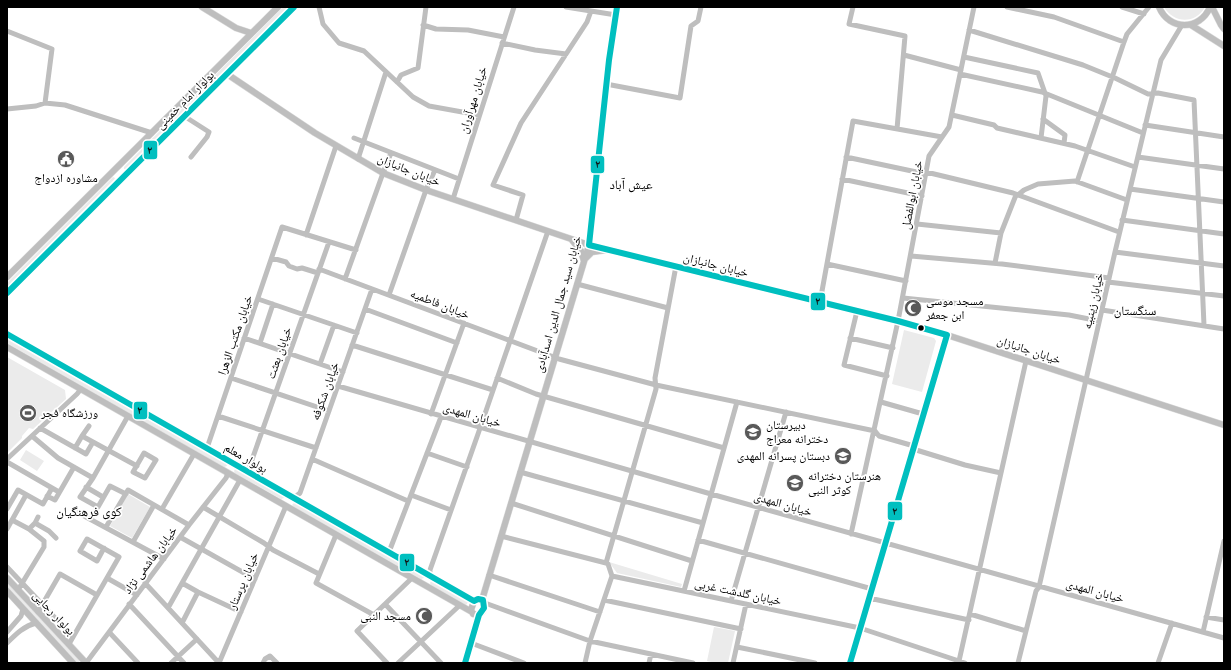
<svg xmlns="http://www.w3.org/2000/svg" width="1231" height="670" font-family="'Space Grotesk','Noto Naskh Arabic',sans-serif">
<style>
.green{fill:#ebebeb}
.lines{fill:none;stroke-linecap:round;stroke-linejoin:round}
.major-casing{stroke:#dbdbdb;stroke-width:7}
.minor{stroke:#bebebe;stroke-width:5}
.major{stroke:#bebebe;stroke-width:6}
.bus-1-casing{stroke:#fff;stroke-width:9}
.bus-1{stroke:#00bfbf;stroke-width:6}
.bus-dot{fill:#000;stroke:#fff;stroke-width:1.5}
.labels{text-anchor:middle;stroke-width:3.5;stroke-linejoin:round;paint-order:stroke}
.street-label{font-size:12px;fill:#000;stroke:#fff}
.poi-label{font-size:12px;fill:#000;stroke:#fff;text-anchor:start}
.neighbourhood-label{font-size:13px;fill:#000;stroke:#fff}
.line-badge{stroke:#fff;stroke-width:1.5}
.pale-badge-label{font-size:11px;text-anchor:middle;font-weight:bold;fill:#111}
</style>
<rect width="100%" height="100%" fill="#fff"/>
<path class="green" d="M283 7H288L126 169H124V167Z
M1164 7H1205C1196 24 1174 24 1164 7Z
M113 177 115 178 114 180 7 287V283Z
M904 330 934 338 936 341 922 392 892 384Z
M7 338 226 463 227 466 224 467 7 343Z
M7 357 65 390 66 399 33 429 29 428 22 436V438L7 453Z
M26 450 44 461 37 471 20 460Z
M235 469H237L283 495 284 498 281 499 235 473 234 471Z
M128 494 150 507 132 538 110 526Z
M294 503H296L423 575 424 578 421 579 294 507 292 505Z
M609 562 682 584 681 587 617 573Z
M7 581 79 659V662H75L7 588Z
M431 581H433L469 601 466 605 431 585 430 583Z
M714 627 735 631 728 663H716L707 661Z"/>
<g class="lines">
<defs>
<path id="major" d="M202 7 236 28 251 33
M1159 7C1169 31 1200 31 1210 7
M1212 7 1221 25 1224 29
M1191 25 1224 46
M227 74 315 133 383 173 426 190 589 245 898 321 947 335 1224 425
M572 240 581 251 584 261
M586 258 592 252 606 250
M7 277 278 7
M7 293 294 7
M7 334 474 601
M7 347 472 612
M7 578 86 663
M7 591 73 663
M482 600 589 245 609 60 617 7
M465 663 479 615C484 612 486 605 483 600L478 599 474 601 471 610 473 614 479 615"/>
</defs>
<use href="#major" class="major-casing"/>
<path class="minor" d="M319 7 323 24 339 43 364 51 413 97 429 106 479 115
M566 7 616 15
M853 7 849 24 905 36 897 129
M1007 7 1054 17 1124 42
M1122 7 1144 14
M423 25 436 29 468 30 504 37
M969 30 1083 65 1115 78 1148 94 1158 93 1194 100 1204 325
M7 31 52 49 45 103
M502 43 535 50 566 54
M904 55 961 70
M964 57 1038 73 1046 96 1041 138
M960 74 1042 92 1143 133
M397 82 401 75 418 68 426 7
M606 84 680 98 691 26 698 21 701 7
M7 109 36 106 45 103 65 105 152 133
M952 115 994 125 997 128 1075 146 1135 167
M184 116 209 132 207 137 191 157
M1043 119 1065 135 1064 143
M1145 125 1224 137
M354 138 459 179
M846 157 926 174
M1138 157 1224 169
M358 159 386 72
M926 172 1013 193 1119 232
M842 179 922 196
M1077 182 1124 42 1127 34 1149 7
M1130 189 1224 202
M1018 195 1024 190 1038 184 1075 181 1127 200
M453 199 514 7
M516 220 523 195 493 185 521 123 587 22 591 11
M1122 220 1224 234
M917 224 1001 233
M306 235 336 146
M1115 252 1224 266
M911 256 1002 264 1109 278
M272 258 286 262 289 266 297 269 302 268 318 273
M995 263 1001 233 1016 195
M827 264 906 281
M319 269 559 359 656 385 875 431
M345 279 383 173 391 153
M1108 282 1224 296
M577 284 668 308
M389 295 426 190 435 170
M903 298 1069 315 1099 321
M258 299 357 333
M820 302 853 121 942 137
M365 309 457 343
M1102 310 1224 329
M857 311 844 365 887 376
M244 338 343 372
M850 338 893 348
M260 343 273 304
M352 345 493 390
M320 364 334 325
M231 378 329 411
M497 378 536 394 724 448
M338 386 711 494 1224 638
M881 402 923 414
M431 414 464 323
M218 416 316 448
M40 428 86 454 93 442
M875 431 879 436 914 446
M32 436 58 458 93 478
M82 436 137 466
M75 448 82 436 89 426
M207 448 282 227 356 250
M913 449 965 465 1001 473
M144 453 156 460 145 478 133 472Z
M427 453 467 467
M7 459 77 394 81 389
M312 459 408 501
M7 462 59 492
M248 471 329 242
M520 472 703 523
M86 487 103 497
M126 494 110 486 98 507 80 497 93 478 128 416
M411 495 451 510
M47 496 55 500 74 467
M294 498 300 493 372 289
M511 503 692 561
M203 507 264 543 273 550 319 574
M7 509 18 490 43 504 52 488
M162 509 194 454
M73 510 164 559
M12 520 29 529 44 541
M35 523 49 531 56 538
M106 527 128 490 189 525
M7 529 26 495
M29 529 35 523 38 517
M851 534 898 321 929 156 949 127 974 7
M336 535 316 583 374 615
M501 536 606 563
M180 537 255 579
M698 540 872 589
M133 542 154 505
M389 552 441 417
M606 563 656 389 655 378 676 266
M7 567 73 637
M430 575V570L478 434 548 231
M489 575 600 612
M612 576 860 628 965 663
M107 578 137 595
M145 583 219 663
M182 583 198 592 241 612
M18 590 44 547V541
M684 591 737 402
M869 598 969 620
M604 600 741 629
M731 601 786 412
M485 603 590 641 693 663
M129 604 184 663
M385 604 441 663
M168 608 240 480
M38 612 60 574 97 595
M970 614 1026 631
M1206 617 1224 620
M182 623 198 592
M7 632 21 616 23 609
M109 632 138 663
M1203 632 1224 541
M7 643C16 634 24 626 36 623
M471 643 524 663
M69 644 119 557 87 539 80 551 97 561 104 548
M737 647 815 663
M959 661 1026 361
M86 663 189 525 226 478 228 473
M171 663 197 639
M219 663 286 506
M263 663 265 659 270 656 277 663
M387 663 357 631 412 578
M398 663 460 605
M585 663 590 641 612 576 608 564 606 563
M649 663 651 654
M733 663 746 604
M850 663 947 335
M1018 663 1036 591 1039 587 1115 252 1161 60 1182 25
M1158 663 1172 623"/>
<use href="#major" class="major"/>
<defs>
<path id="bus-1" d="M617 7 609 60 589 245 898 321 947 335 850 663
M7 293 294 7
M7 334 474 601 478 599 483 600 484 608 479 615 465 663"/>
</defs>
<use href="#bus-1" class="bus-1-casing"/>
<use href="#bus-1" class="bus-1"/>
</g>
<defs>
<symbol id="civic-disc" viewBox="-11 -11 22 22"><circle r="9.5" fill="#595959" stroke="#fff"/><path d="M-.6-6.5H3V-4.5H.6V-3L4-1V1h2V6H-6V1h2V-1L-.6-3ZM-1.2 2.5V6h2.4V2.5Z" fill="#fff"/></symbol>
<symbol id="mosque-disc" viewBox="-11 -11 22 22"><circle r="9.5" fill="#595959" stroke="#fff"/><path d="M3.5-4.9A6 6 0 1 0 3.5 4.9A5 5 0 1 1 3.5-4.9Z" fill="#fff"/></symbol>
<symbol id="stadium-disc" viewBox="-11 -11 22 22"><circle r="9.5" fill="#595959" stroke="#fff"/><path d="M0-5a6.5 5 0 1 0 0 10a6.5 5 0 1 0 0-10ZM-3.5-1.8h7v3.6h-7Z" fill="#fff"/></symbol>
<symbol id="school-disc" viewBox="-11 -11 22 22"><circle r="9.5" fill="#595959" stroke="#fff"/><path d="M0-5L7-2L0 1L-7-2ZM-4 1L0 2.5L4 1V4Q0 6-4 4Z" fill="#fff"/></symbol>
</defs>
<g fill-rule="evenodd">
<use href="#civic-disc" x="56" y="149" width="20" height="20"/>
<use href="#mosque-disc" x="903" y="298" width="20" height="20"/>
<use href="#stadium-disc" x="18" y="403" width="20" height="20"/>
<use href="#school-disc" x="743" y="422" width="20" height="20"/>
<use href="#school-disc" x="833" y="446" width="20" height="20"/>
<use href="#school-disc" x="785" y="473" width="20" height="20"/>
<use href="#mosque-disc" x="414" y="606" width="20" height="20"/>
</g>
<circle class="bus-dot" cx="921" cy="328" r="3.5"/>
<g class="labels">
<g class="street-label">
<text transform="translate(185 100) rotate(-45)" y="4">بولوار امام خمینی</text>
<text transform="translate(473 100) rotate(-73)" y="4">خیابان مهرآوران</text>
<text transform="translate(409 170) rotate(22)" y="4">خیابان جانبازان</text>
<text transform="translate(912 195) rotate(-79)" y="4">خیابان ابوالفضل</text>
<text transform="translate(716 265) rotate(14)" y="4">خیابان جانبازان</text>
<text transform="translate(1093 301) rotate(-77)" y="4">خیابان زینبیه</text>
<text transform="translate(440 304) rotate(21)" y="4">خیابان فاطمیه</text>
<text transform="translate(558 304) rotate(-74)" y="4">خیابان سید جمال الدین اسدآبادی</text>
<text transform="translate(235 335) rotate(-71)" y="4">خیابان مکتب الزهرا</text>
<text transform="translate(1029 350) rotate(18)" y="4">خیابان جانبازان</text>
<text transform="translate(279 353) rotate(-71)" y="4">خیابان بعثت</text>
<text transform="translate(325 391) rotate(-70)" y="4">خیابان شکوفه</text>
<text transform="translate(472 415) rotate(16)" y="4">خیابان المهدی</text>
<text transform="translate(246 458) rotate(30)" y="4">بولوار معلم</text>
<text transform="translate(783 504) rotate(16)" y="4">خیابان المهدی</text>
<text transform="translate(150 560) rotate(-53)" y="4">خیابان هاشمی نژاد</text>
<text transform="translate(243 581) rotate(-67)" y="4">خیابان پرستار</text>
<text transform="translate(1095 591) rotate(15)" y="4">خیابان المهدی</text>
<text transform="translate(738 592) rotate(12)" y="4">خیابان گلدشت غربی</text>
<text transform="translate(54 613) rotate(47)" y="4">بولوار رجایی</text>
</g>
<g class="poi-label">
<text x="66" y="182" text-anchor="middle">مشاوره ازدواج</text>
<text x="926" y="305">مسجد موسی<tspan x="926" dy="14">ابن جعفر</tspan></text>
<text x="41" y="417">ورزشگاه فجر</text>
<text x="766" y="429">دبیرستان<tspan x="766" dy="14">دخترانه معراج</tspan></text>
<text x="830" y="460" text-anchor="end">دبستان پسرانه المهدی</text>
<text x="808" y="480">هنرستان دخترانه<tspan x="808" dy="14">کوثر النبی</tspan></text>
<text x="411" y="620" text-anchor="end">مسجد النبی</text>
</g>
<g class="neighbourhood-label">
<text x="631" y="189">عیش آباد</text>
<text x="1135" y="315">سنگستان</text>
<text x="89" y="516">کوی فرهنگیان</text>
</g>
</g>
<g class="line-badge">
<rect x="143" y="140" width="15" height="20" rx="4" fill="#00bfbf"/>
<rect x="590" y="155" width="15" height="19" rx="4" fill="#00bfbf"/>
<rect x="810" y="292" width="16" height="19" rx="4" fill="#00bfbf"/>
<rect x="133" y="401" width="15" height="19" rx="4" fill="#00bfbf"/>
<rect x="887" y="501" width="16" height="20" rx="4" fill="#00bfbf"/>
<rect x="399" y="553" width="16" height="19" rx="4" fill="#00bfbf"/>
</g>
<g class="pale-badge-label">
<text x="150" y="154">۲</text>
<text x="598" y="168">۲</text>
<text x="818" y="305">۲</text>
<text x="140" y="414">۲</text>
<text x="895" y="515">۲</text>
<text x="407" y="566">۲</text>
</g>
<rect width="1231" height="670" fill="none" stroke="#000000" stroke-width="16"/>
</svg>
